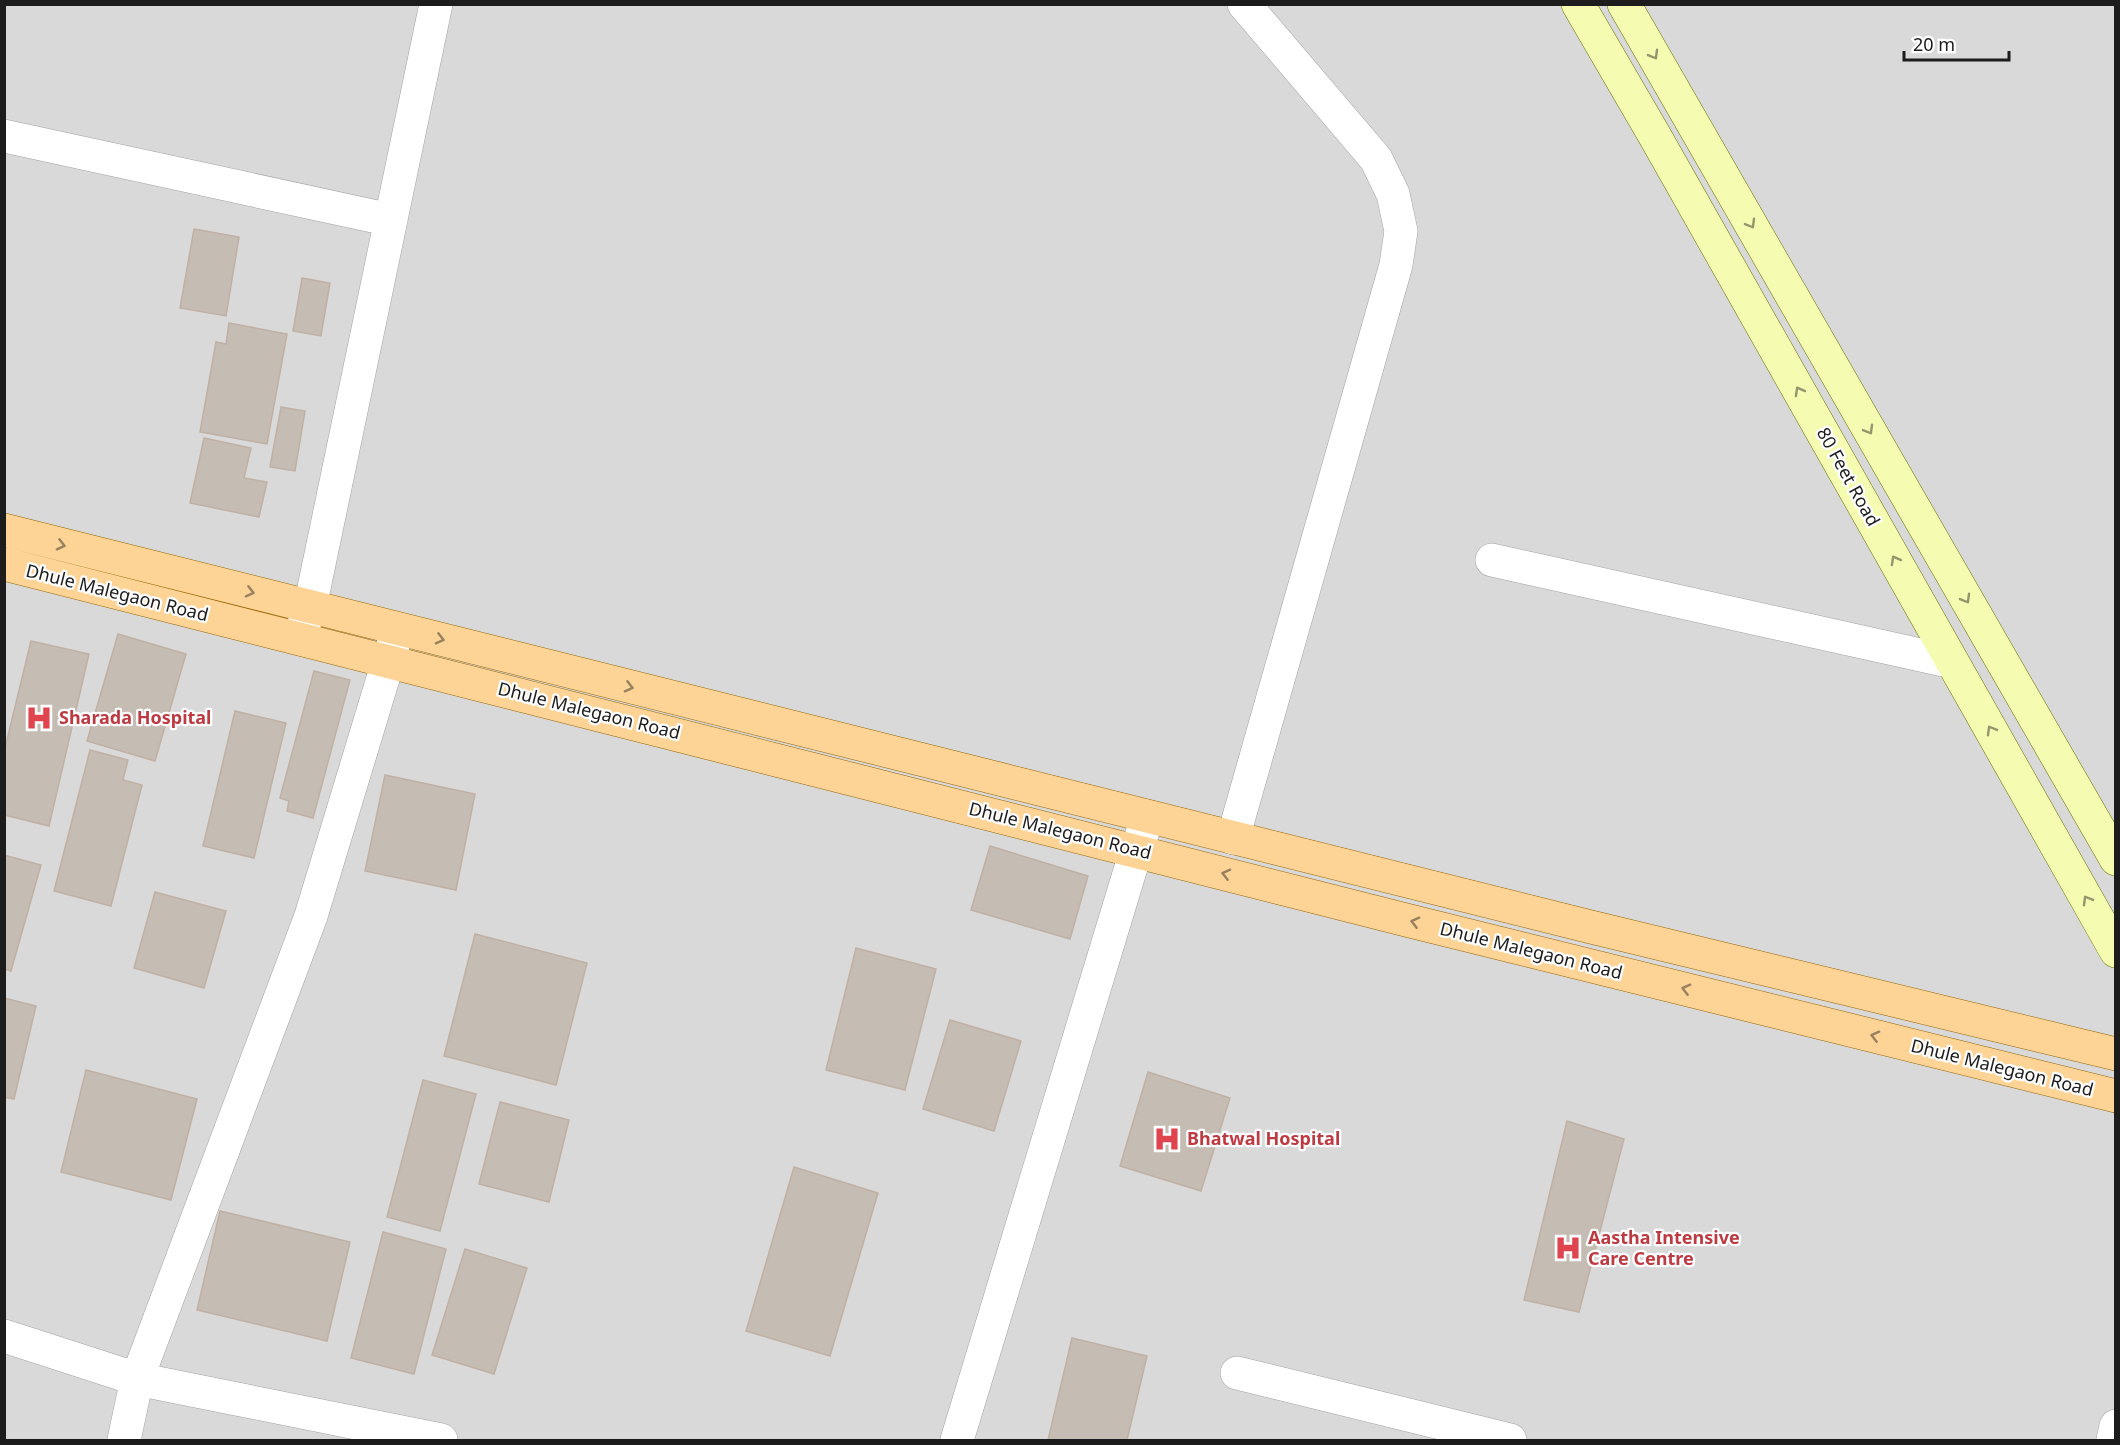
<svg xmlns="http://www.w3.org/2000/svg" width="2120" height="1445" font-family="'Noto Sans',sans-serif">
<style>
.residential{fill:#dad9d9}
.building{fill:#c5bcb4;stroke:#c0b0a3;stroke-width:1.5}
.lines{fill:none;stroke-linecap:round;stroke-linejoin:round}
.street-casing{stroke:#a3a3a3;stroke-width:34}
.secondary-casing{stroke:#667402;stroke-width:34}
.primary-casing{stroke:#946500;stroke-width:34}
.street{stroke:#fff;stroke-width:33}
.secondary{stroke:#f6fbb2;stroke-width:33}
.primary{stroke:#fed396;stroke-width:33}
.oneway{stroke:#94976e}
.oneway2{stroke:#98815f}
.labels{text-anchor:middle;stroke-width:4.5;stroke-linejoin:round;paint-order:stroke}
.street-label{font-size:18px;fill:#1c1c1c;stroke:#fff}
.health-label{font-size:18px;font-weight:bold;fill:#be3a42;stroke:#fff;text-anchor:start}
</style>
<rect width="100%" height="100%" fill="#eeeae1"/>
<path class="residential" d="M5 5H2115V1440H5Z"/>
<path class="building" d="M194 229 239 237 226 316 180 308Z
M302 278 330 283 321 336 293 331Z
M229 323 287 334 267 444 200 432 216 342 226 344Z
M281 407 305 411 295 471 270 467Z
M204 438 251 448 244 478 267 482 259 517 190 503Z
M118 634 186 654 155 761 87 741Z
M31 641 89 654 49 826 4 815V752Z
M314 671 350 680 313 818 287 811 289 801 280 798Z
M235 711 286 723 254 858 203 846Z
M90 750 128 760 123 780 142 785 111 906 54 891Z
M385 775 475 794 456 890 365 871Z
M990 846 1088 876 1070 939 971 910Z
M4 855 41 865 11 971 4 969Z
M155 892 226 911 204 988 134 968Z
M475 934 587 963 556 1085 444 1056Z
M856 948 936 969 905 1090 826 1070Z
M4 998 36 1006 14 1099 4 1097Z
M950 1020 1021 1041 994 1131 923 1109Z
M86 1070 197 1099 171 1200 61 1172Z
M1148 1072 1230 1098 1201 1191 1120 1166Z
M423 1080 476 1094 440 1231 387 1217Z
M500 1102 569 1120 549 1202 479 1184Z
M1567 1121 1624 1139 1579 1312 1524 1300Z
M794 1167 878 1193 830 1356 746 1331Z
M220 1211 350 1242 327 1341 197 1310Z
M383 1232 446 1249 414 1374 351 1358Z
M465 1249 527 1268 494 1374 432 1355Z
M1072 1338 1147 1356 1127 1440H1048Z"/>
<g class="lines">
<defs>
<path id="street" d="M4 136 391 220
M1492 560 1952 662
M301 633 310 607 436 4
M1233 838 1396 265 1401 231 1393 194 1376 159 1244 4
M4 1336 137 1379 441 1440
M1237 1373 1510 1440
M124 1440 137 1379 311 916 398 629
M957 1440 1136 851 1148 817
M2113 1440 2116 1426"/>
<path id="secondary" d="M1578 4 1656 138 2116 951
M1624 4 2116 859"/>
<path id="primary" d="M4 530 1591 927 2116 1054
M4 564 1410 921 2116 1096"/>
</defs>
<use href="#street" class="street-casing"/>
<use href="#secondary" class="secondary-casing"/>
<use href="#primary" class="primary-casing"/>
<use href="#street" class="street"/>
<use href="#secondary" class="secondary"/>
<use href="#primary" class="primary"/>
</g>
<defs><path id="oneway-chevron" d="M-2-3.5L2.5 0L-2 3.5" fill="none" stroke-width="1.6" stroke-linecap="round" stroke-linejoin="round" transform="scale(1.5)"/></defs>
<g class="oneway">
<use href="#oneway-chevron" transform="translate(1654 55) rotate(60)"/>
<use href="#oneway-chevron" transform="translate(1751 224) rotate(60)"/>
<use href="#oneway-chevron" transform="translate(1799 391) rotate(-119)"/>
<use href="#oneway-chevron" transform="translate(1869 430) rotate(60)"/>
<use href="#oneway-chevron" transform="translate(1895 560) rotate(-119)"/>
<use href="#oneway-chevron" transform="translate(1966 599) rotate(60)"/>
<use href="#oneway-chevron" transform="translate(1991 730) rotate(-120)"/>
<use href="#oneway-chevron" transform="translate(2087 900) rotate(-120)"/>
</g>
<g class="oneway2">
<use href="#oneway-chevron" transform="translate(61 545) rotate(14)"/>
<use href="#oneway-chevron" transform="translate(250 592) rotate(14)"/>
<use href="#oneway-chevron" transform="translate(440 639) rotate(14)"/>
<use href="#oneway-chevron" transform="translate(629 687) rotate(14)"/>
<use href="#oneway-chevron" transform="translate(1226 874) rotate(-166)"/>
<use href="#oneway-chevron" transform="translate(1415 922) rotate(-166)"/>
<use href="#oneway-chevron" transform="translate(1686 989) rotate(-166)"/>
<use href="#oneway-chevron" transform="translate(1875 1036) rotate(-166)"/>
</g>
<defs>
<symbol id="hospital-bare" viewBox="-9 -9 18 18"><path d="M-5-5h3v3.5h4V-5h3V5h-3V1.5h-4V5h-3Z" fill="#e0444e" stroke="#fff" stroke-width="2.5" paint-order="stroke"/></symbol>
</defs>
<g fill-rule="evenodd">
<use href="#hospital-bare" x="20" y="699" width="38" height="38"/>
<use href="#hospital-bare" x="1148" y="1120" width="38" height="38"/>
<use href="#hospital-bare" x="1549" y="1229" width="38" height="38"/>
</g>
<g class="labels">
<g class="street-label">
<text transform="translate(1848 477) rotate(61)" y="6">80 Feet Road</text>
<text transform="translate(117 593) rotate(14)" y="6">Dhule Malegaon Road</text>
<text transform="translate(589 711) rotate(14)" y="6">Dhule Malegaon Road</text>
<text transform="translate(1060 831) rotate(14)" y="6">Dhule Malegaon Road</text>
<text transform="translate(1531 951) rotate(14)" y="6">Dhule Malegaon Road</text>
<text transform="translate(2002 1068) rotate(14)" y="6">Dhule Malegaon Road</text>
</g>
<g class="health-label">
<text x="59" y="724">Sharada Hospital</text>
<text x="1187" y="1145">Bhatwal Hospital</text>
<text x="1588" y="1244">Aastha Intensive<tspan x="1588" dy="21">Care Centre</tspan></text>
</g>
</g>
<rect width="2120" height="1445" fill="none" stroke="#1c1c1c" stroke-width="12"/>
<path d="M1904 51v9h105v-9" fill="none" stroke="#1c1c1c" stroke-width="3"/>
<text x="1913" y="51" font-size="18" fill="#1c1c1c" stroke="#ffffff" stroke-width="4.5" paint-order="stroke">20 m</text>
</svg>
